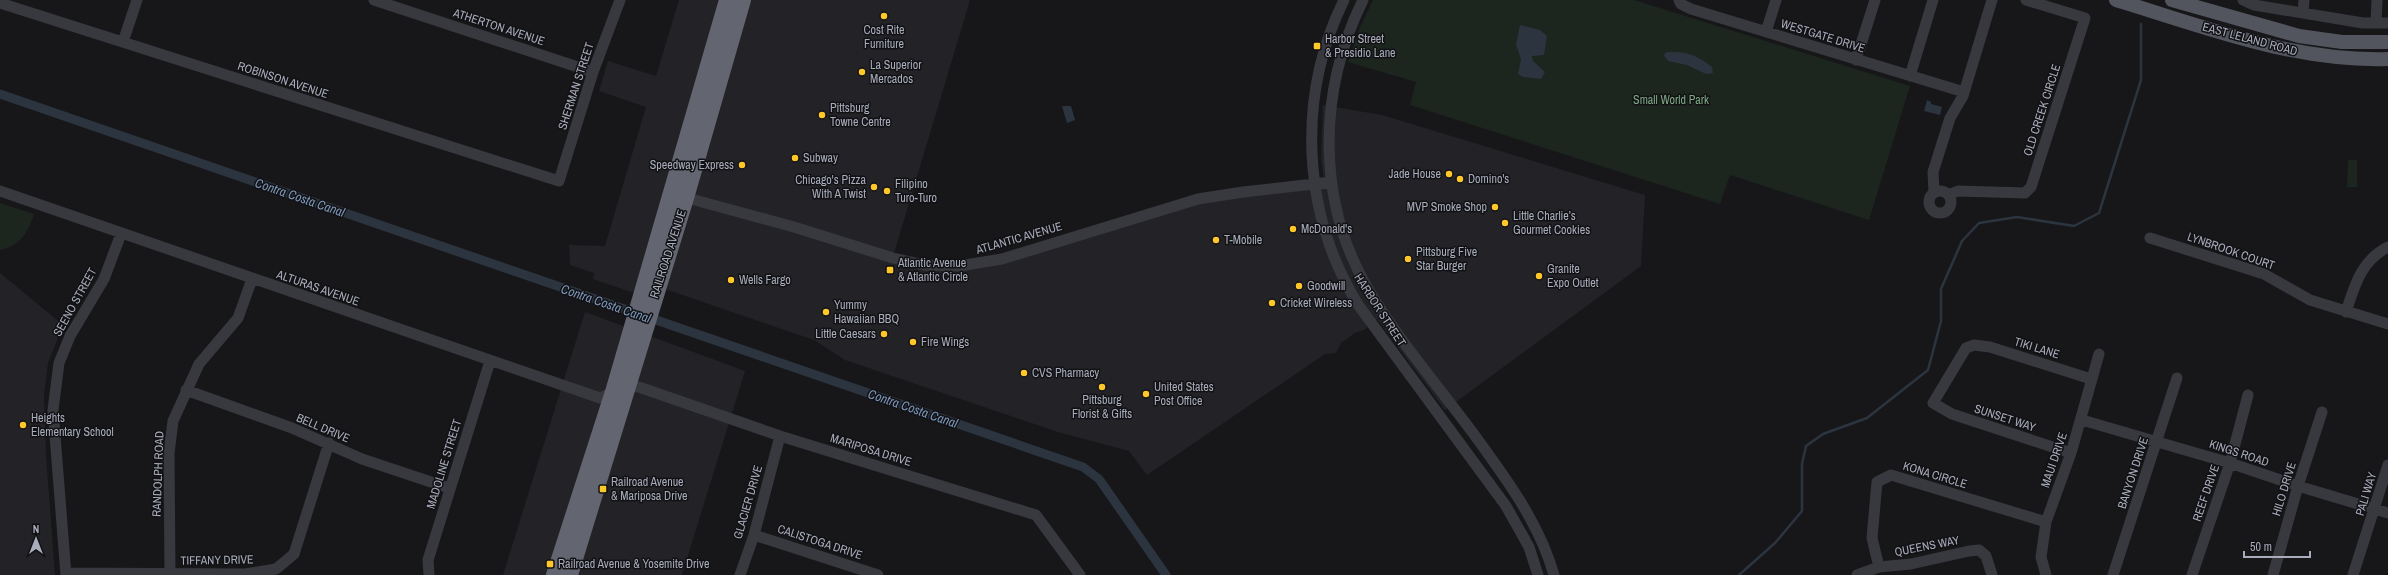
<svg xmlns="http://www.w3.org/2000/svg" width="2388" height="575" font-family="'Archivo Narrow',sans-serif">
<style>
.built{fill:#232327}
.green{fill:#1c251e}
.water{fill:#2c353f}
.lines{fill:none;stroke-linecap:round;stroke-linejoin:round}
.stream{stroke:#2c353f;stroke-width:2.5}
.canal{stroke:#2c353f;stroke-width:9}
.minor{stroke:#38383f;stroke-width:11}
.major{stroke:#53555e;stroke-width:14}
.highway{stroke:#636671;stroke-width:16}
.poi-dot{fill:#ffc82a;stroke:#121215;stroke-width:1.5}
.labels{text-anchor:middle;stroke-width:3;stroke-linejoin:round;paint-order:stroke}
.street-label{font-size:12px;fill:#a8acbb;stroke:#121215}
.poi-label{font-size:12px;fill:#a8acbb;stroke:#121215;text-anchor:start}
.park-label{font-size:12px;fill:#7da883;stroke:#121215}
.water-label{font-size:13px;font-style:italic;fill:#7c97b9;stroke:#121215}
</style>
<rect width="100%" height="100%" fill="#17171a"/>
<path class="built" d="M679 0H970L892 260 959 266 1171 205 1324 179 1321 160 1323 105 1382 115 1645 195 1641 266 1445 410 1377 319 1364 330 1355 333 1341 343 1336 353 1325 354 1147 475 1129 451 1058 432 845 360 814 340 665 289 631 292 593 279 594 273 570 265 569 245 605 246 646 107 599 91 608 61 656 76Z
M0 273 63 325 48 363 44 395 46 455 55 575H0Z
M585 312 745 371 682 575H503Z"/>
<path class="green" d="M1373 0H1634L1910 86 1869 220 1730 175 1720 204 1410 105 1416 82 1348 62 1360 27Z
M2348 160H2357V187H2347Z
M0 203 34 214C28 233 20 246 0 250Z"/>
<path class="water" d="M1520 25 1540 30 1547 36 1544 55 1532 56 1533 61 1545 72 1541 79 1523 77 1518 74 1521 59 1516 44Z
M1669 52C1688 51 1698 56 1712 67L1713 73 1706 74 1687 65 1668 61 1664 56 1665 53Z
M1927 100 1931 102V104L1942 107 1940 115 1924 111Z
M1062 106H1071L1075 120 1067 123Z"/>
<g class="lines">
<path class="stream" d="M1739 575 1775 543 1802 511V464L1806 446 1823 434 1867 418 1928 370 1941 321V289L1962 241 1979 223 2017 217 2074 226 2099 213 2141 80V24"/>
<path class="canal" d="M0 94 1083 467 1099 479 1166 575"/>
<path class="minor" d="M374 0 593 72
M1344 0C1296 97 1302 215 1359 306L1506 506 1529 547 1538 575
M1363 0C1318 91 1316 200 1368 289 1397 338 1438 386 1473 433 1505 477 1539 522 1554 575
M1679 0 1681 4 1691 9 1964 92
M2243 0 2254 5 2363 23H2388
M0 3 559 181 593 72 620 0
M2303 13 2304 0
M2376 23 2377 0
M1766 32 1776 0
M123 42 137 0
M1856 60 1875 0
M1910 76 1933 0
M1929 202a11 11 0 1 1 22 0a11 11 0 1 1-22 0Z
M0 191 600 398 627 386 639 387 780 436 1036 515 1080 575
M1934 192 1933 172 1950 118 1963 96 1992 0
M1948 195 1958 191 2025 193 2031 187 2085 18 2026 0
M680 196 794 227 893 258 924 265 959 266 1002 259 1198 199 1243 192 1331 182
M2150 238 2264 274 2310 300 2388 324
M2346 312C2355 284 2361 261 2388 247
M186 390 292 428 362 459 449 488
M2082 420 2230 463 2298 486 2388 513
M2071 453 1952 414 1933 403 1966 348 1974 345 1990 347 2091 379
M754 535 878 575
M1879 567 1872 538 1877 482 1891 475 2046 522
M66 573 245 574 276 569 294 554 329 443
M170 573 169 453 173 421 199 364 238 318 252 279
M66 575 53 410 59 363 70 336 104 279 121 234
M429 575 428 560 490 361
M740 575 754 535 780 436
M1857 575 1879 567 1911 564 1969 551 1979 550 1986 556 1992 575
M2046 575 2041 557 2046 522 2071 453 2099 354
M2113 575 2177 378
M2192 575 2230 463 2248 395
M2273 575 2298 486 2322 412
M2353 575 2388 465"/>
<path class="major" d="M2116 0C2205 27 2294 62 2388 59
M2172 0 2299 36 2342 42H2388"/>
<path class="highway" d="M554 575 613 392 727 0
M570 575 686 198 743 0"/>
</g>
<g class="poi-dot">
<circle cx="884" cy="16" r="4"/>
<rect x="1313" y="42" width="8" height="8" rx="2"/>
<circle cx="862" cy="72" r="4"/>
<circle cx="822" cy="115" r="4"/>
<circle cx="795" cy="158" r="4"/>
<circle cx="742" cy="165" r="4"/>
<circle cx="1449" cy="174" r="4"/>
<circle cx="1460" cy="179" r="4"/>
<circle cx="874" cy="187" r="4"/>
<circle cx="887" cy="191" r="4"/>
<circle cx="1495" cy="207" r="4"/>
<circle cx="1505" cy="223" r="4"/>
<circle cx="1293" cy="229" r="4"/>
<circle cx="1216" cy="240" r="4"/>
<circle cx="1408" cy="259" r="4"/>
<rect x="886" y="266" width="8" height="8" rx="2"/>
<circle cx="1539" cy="276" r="4"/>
<circle cx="731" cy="280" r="4"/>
<circle cx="1299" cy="286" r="4"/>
<circle cx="1272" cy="303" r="4"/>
<circle cx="826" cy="312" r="4"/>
<circle cx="884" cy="334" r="4"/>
<circle cx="913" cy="342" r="4"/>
<circle cx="1024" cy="373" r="4"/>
<circle cx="1102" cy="387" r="4"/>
<circle cx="1146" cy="394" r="4"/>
<circle cx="23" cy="425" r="4"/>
<rect x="599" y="485" width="8" height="8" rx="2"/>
<rect x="546" y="560" width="8" height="8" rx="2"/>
</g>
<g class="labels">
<g class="street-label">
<text transform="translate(499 27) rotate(18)" y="4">ATHERTON AVENUE</text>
<text transform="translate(1823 36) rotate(17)" y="4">WESTGATE DRIVE</text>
<text transform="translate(2250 39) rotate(15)" y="4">EAST LELAND ROAD</text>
<text transform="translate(283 80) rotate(18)" y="4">ROBINSON AVENUE</text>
<text transform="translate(576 86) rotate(-72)" y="4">SHERMAN STREET</text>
<text transform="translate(2042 110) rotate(-72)" y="4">OLD CREEK CIRCLE</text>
<text transform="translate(1019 238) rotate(-16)" y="4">ATLANTIC AVENUE</text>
<text transform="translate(2231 251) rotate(19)" y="4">LYNBROOK COURT</text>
<text transform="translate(668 254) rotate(-72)" y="4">RAILROAD AVENUE</text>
<text transform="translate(318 288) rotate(19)" y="4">ALTURAS AVENUE</text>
<text transform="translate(75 302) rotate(-61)" y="4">SEENO STREET</text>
<text transform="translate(1380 310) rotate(57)" y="4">HARBOR STREET</text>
<text transform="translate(2037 348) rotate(17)" y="4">TIKI LANE</text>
<text transform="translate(2005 418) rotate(18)" y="4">SUNSET WAY</text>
<text transform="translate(323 428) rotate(23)" y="4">BELL DRIVE</text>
<text transform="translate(871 450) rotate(17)" y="4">MARIPOSA DRIVE</text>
<text transform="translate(2239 453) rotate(18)" y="4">KINGS ROAD</text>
<text transform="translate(2054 460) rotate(-71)" y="4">MAUI DRIVE</text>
<text transform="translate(444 464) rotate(-73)" y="4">MADOLINE STREET</text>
<text transform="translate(2133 473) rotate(-72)" y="4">BANYON DRIVE</text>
<text transform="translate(158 474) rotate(-88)" y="4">RANDOLPH ROAD</text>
<text transform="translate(1935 475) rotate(17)" y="4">KONA CIRCLE</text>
<text transform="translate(2284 489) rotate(-73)" y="4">HILO DRIVE</text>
<text transform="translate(2206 493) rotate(-71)" y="4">REEF DRIVE</text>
<text transform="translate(2366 494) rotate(-73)" y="4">PALI WAY</text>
<text transform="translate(748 502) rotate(-74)" y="4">GLACIER DRIVE</text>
<text transform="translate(820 542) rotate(18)" y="4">CALISTOGA DRIVE</text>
<text transform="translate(1927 546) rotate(-11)" y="4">QUEENS WAY</text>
<text transform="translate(217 560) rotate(-1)" y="4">TIFFANY DRIVE</text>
</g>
<g class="poi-label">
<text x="884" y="34" text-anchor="middle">Cost Rite<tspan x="884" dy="14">Furniture</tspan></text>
<text x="1325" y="43">Harbor Street<tspan x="1325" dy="14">&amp; Presidio Lane</tspan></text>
<text x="870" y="69">La Superior<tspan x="870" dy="14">Mercados</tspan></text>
<text x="830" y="112">Pittsburg<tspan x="830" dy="14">Towne Centre</tspan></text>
<text x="803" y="162">Subway</text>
<text x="734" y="169" text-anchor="end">Speedway Express</text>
<text x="1441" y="178" text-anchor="end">Jade House</text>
<text x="1468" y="183">Domino's</text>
<text x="866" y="184" text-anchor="end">Chicago's Pizza<tspan x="866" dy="14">With A Twist</tspan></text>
<text x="895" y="188">Filipino<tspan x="895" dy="14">Turo-Turo</tspan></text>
<text x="1487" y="211" text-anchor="end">MVP Smoke Shop</text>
<text x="1513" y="220">Little Charlie’s<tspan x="1513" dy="14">Gourmet Cookies</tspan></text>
<text x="1301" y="233">McDonald's</text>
<text x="1224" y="244">T-Mobile</text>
<text x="1416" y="256">Pittsburg Five<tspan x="1416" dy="14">Star Burger</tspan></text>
<text x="898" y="267">Atlantic Avenue<tspan x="898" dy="14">&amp; Atlantic Circle</tspan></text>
<text x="1547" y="273">Granite<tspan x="1547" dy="14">Expo Outlet</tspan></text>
<text x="739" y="284">Wells Fargo</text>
<text x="1307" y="290">Goodwill</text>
<text x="1280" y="307">Cricket Wireless</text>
<text x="834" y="309">Yummy<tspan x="834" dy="14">Hawaiian BBQ</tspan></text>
<text x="876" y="338" text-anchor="end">Little Caesars</text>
<text x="921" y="346">Fire Wings</text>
<text x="1032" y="377">CVS Pharmacy</text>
<text x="1154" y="391">United States<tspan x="1154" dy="14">Post Office</tspan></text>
<text x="1102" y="404" text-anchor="middle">Pittsburg<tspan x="1102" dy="14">Florist &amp; Gifts</tspan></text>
<text x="31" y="422">Heights<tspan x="31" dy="14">Elementary School</tspan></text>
<text x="611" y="486">Railroad Avenue<tspan x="611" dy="14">&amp; Mariposa Drive</tspan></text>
<text x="558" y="568">Railroad Avenue &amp; Yosemite Drive</text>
</g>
<g class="park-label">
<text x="1671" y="104">Small World Park</text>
</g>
<g class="water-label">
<text transform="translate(300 197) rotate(19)" y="5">Contra Costa Canal</text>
<text transform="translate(606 303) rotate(19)" y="5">Contra Costa Canal</text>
<text transform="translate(913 408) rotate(19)" y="5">Contra Costa Canal</text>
</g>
</g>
<g transform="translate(36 539)" stroke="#121215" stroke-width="3" paint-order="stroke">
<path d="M0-3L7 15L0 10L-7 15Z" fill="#a8acbb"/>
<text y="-6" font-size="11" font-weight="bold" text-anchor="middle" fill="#a8acbb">N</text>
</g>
<path d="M2244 551v6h66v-6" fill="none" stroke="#a8acbb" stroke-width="2"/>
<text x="2250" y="551" font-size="12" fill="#a8acbb" stroke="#121215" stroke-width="3" paint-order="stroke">50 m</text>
</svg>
